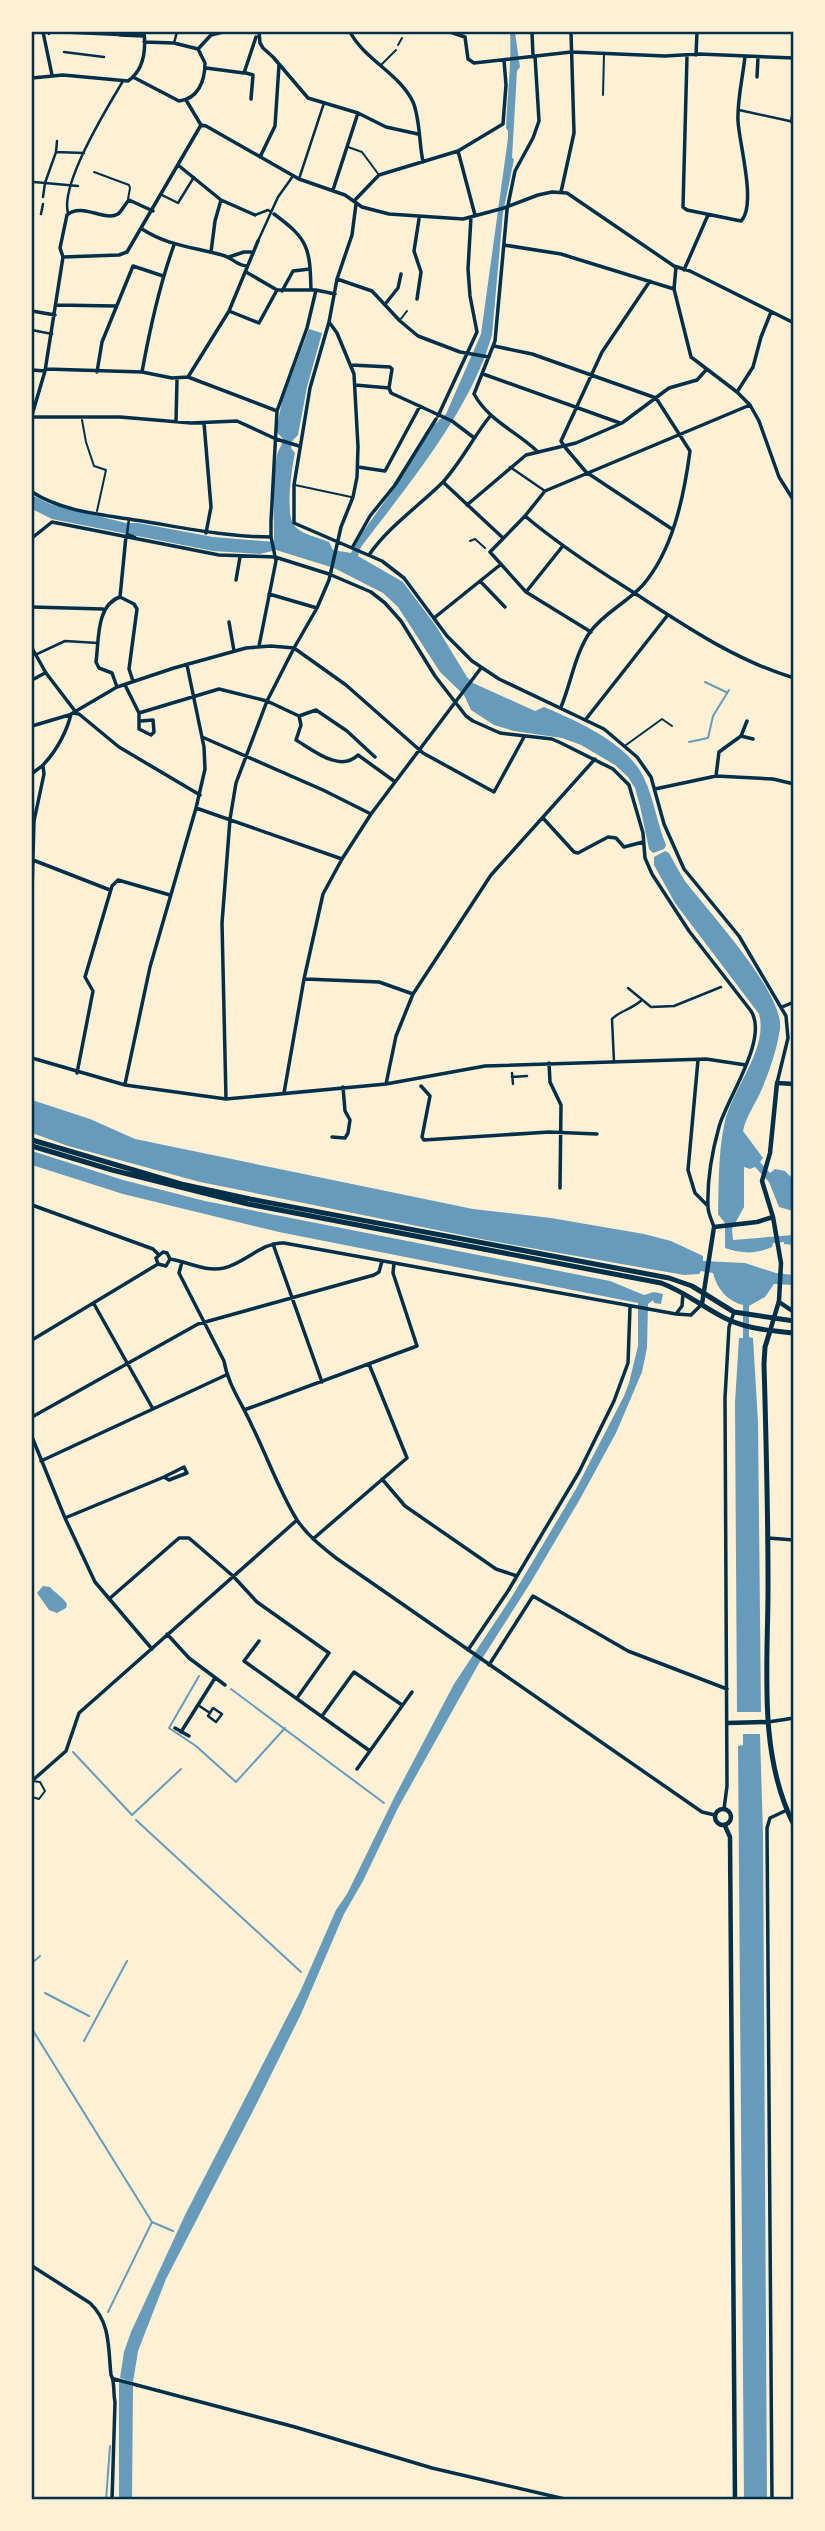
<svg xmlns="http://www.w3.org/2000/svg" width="825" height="2531" font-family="'Sofia Sans Condensed',sans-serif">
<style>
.water{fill:#669bbc}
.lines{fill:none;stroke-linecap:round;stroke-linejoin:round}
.stream{stroke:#669bbc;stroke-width:2}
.service{stroke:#003049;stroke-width:2}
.pedestrian{stroke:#003049;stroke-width:2.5}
.minor{stroke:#003049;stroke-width:3.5}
.tertiary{stroke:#003049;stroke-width:4.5}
.secondary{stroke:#003049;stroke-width:5}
.primary{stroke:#003049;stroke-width:5}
.neatline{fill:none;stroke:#003049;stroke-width:2.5}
</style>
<rect width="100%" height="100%" fill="#fdf0d5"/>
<path class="water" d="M510 32H515L520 67 517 71 512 158 514 159 503 213 492 335C471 410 408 485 361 547L358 556 403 582 436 626 467 677 473 683 535 711 544 707C577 721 628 743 644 778 654 799 657 823 666 845L664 849 653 853 649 849 640 806 635 788 628 777 615 765 581 745 562 738 514 731 494 725 471 710 464 695 440 672 398 607 383 593 334 568 276 550 260 554 213 551 52 519 32 509V495L50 504 126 523H138L213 537 274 542C274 513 272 483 277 455 279 448 282 446 283 439L276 431 282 401 309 329 322 333 307 387 298 435 292 441 291 448 295 453C292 467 285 514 294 525 300 534 320 538 329 542L333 550 351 553 362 533 395 487 434 425 446 414 481 334 508 138V131L506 128C507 96 512 63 510 32Z
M665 851 669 853C674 862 679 872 685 881 707 910 785 994 780 1029 777 1049 769 1073 761 1091 755 1105 746 1116 743 1131L763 1158 760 1162 770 1173 775 1169 785 1171 793 1179V1211L779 1207 769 1182 755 1167 750 1169 744 1167V1207L732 1229 733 1240 793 1235V1245L784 1244V1242L773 1243 772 1247C756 1254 743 1254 725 1248V1223L718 1214C719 1185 718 1155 724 1126 730 1091 769 1050 759 1014L675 903 654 865V857Z
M32 1100 90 1119 135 1139 473 1209 551 1218 644 1234 671 1241 703 1256V1261L745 1263 776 1273 793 1275V1285L774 1284 765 1297 749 1306V1337L753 1338 758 1422 761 1712H737L735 1403 739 1338H743V1305C727 1301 717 1289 713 1273L701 1271 699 1274 684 1275 486 1240 200 1182 68 1146 32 1133Z
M32 1151 123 1180 205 1201 610 1281 644 1295 654 1292 663 1294 661 1304 654 1303 653 1300 648 1304 647 1348 642 1372 616 1433 580 1499 531 1582 478 1665 398 1808 363 1881 344 1914 301 2014 257 2103 166 2279 138 2351 133 2382 120 2378 124 2352 131 2332 185 2215 300 1992 336 1910 347 1894 395 1796 454 1684 511 1598 576 1489 624 1396 629 1383 638 1346V1303L279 1232 123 1194 32 1165Z
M43 1586 50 1587C56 1594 62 1596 67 1604L66 1608 57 1613 49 1610 37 1593Z
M743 1734H760L763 1834 767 2500 744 2499 738 1746 743 1745Z
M119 2382 133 2386 132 2499H119Z"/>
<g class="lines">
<path class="stream" d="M705 682 726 692
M689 742 708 738 713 716 729 690
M199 1676 169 1728 196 1746 236 1782 285 1728
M231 1689 384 1803
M73 1752 132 1815 181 1769
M136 1820 301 1972
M32 1963 40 1956
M45 1993 89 2016
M32 2029 152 2222
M84 2041 127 1961
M108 2312 152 2222 173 2231
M106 2500 110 2446"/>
<path class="service" d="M398 45 402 38
M382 64 396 50
M603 95 604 54
M348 147 362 152 379 175
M94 172 129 185 130 188 128 199
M400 320 407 311
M82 420 86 442 94 466 106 470 97 511
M295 485 351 497
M470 541 475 539 485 548
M626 745 662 719 672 726
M32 1781 40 1782 45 1791 39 1799 32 1797"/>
<path class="pedestrian" d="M49 32V34
M53 32 119 35
M174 43 177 32
M64 52 104 57
M739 110 794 122
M791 122 794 105
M56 152 57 141
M299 179 324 103
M34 182 78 186
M162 195 178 203 194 177
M43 197 45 183 56 152 84 153
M68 213C60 184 107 108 123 81
M41 214 43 204
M255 215 268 210 271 212
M258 241 278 197 293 176
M32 330 52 334
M510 467 545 491
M129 519 127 534 135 537
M35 655 65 641 98 643
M628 988 651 1007 674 1006 721 987
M614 1062 612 1019C618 1012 632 1009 642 1000
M512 1073 513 1084
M512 1077 527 1076
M198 1705 210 1713 208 1716 216 1722 222 1714 213 1708 210 1713"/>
<path class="minor" d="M43 32 52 75
M242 32H249
M259 32 260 43 263 48 273 57 308 98 358 113 386 127 418 134
M350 32C365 60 399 73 413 102 420 118 419 143 423 162
M450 32 465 37 468 59 474 63 571 52 665 56 699 54 794 58
M532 32 533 56
M120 35 144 36
M198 49 211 35 223 32
M696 55 697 32
M535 56 539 121 533 138 515 171 507 210 495 341 474 394C489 421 516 431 537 451
M687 56 683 207 687 210 741 221C757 205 739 143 738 121 737 100 743 77 745 56
M206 68 244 73 256 37
M246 73 253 75 251 99
M133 77 179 101C198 99 205 81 205 63L198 49 174 43 144 42
M757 77 758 57
M32 78 63 75 128 81C144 70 146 50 144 32
M186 100 201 125
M201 125 206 126 299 179 345 195 362 207 389 214 463 219 504 208 538 195 552 192 567 193 674 266 690 271 794 323
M458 151 475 215
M260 157 275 126 279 65
M178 165 221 200 255 215
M333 190 358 113
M561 192 574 133 571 32
M354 201 379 175 458 151 503 124 506 85 504 60
M356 204 352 235 337 279 329 322 310 388 294 485V523L382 561 404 578 447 636 472 661 499 679 604 729 637 757 651 777 664 824 684 869 739 936 786 1016 788 1038 777 1083
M274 214C308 239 310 247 311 290
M142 229C168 246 194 247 222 255 232 257 237 266 247 266
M504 245 561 254 674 289
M211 252 215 221 221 200
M63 257 119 255 127 252 201 125
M229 257 244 252H251
M676 267 674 289 691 357 737 392 750 405 759 421 779 477 794 501
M684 270 708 215
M246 272 277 290H316L335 294
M337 279 372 291 400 321 418 336 460 352 489 357
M282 291 293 271 310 269
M417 299 421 272 414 251 419 219
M386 303 398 288 401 274
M56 305 115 306
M32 311 55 315
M229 311 259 323 277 290
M494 346 532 354 656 398 690 451C684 496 673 551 642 586 626 603 604 613 590 632 575 654 571 683 561 707
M351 365 390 367 392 369 389 388 355 385
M46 369 142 372 172 378 188 377 277 411
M32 370 45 371
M97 372 102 342 133 266 163 276
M142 372C150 328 159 286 174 245
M483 374 620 423
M188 377 229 311 258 241
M389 388 391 393 452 421 473 437
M737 392 753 367 761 337 771 312
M32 415 45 371 63 257 60 248 67 215C82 202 104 222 118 214 122 211 125 204 129 200L153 211
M438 416 477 332 470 296 468 269 471 217
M32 417H120L191 423 237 421 276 439 299 446
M176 422 177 379
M204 423 211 507 206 533
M564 446 561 441 602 352 650 281
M564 446 586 472 672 529
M358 467 385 471 420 406
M443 482 503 538
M32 492C63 512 105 515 142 521 185 528 227 537 271 537
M467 505 526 455 576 443 622 423 669 388 697 380 706 370
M525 516C557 543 590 565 625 587 680 622 731 659 794 678
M32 538 52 522 219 555 275 557 329 574 371 592 385 603 401 621 435 676 466 716 473 721 500 733 552 739 561 743 613 769 629 785 643 833 645 858 652 874 689 931 751 1011C769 1039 727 1098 719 1127 712 1152 707 1181 708 1207 708 1213 712 1221 714 1227
M352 548 370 516 395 485 436 419
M369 555C388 527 419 506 443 482 462 461 473 437 491 415
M236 580 240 557
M480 581 505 607
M526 592 562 547
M269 594 317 608
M120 597 134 604 137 609 129 669 133 681
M120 597 126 536
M32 607 103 609
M434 618 500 565
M229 622 234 651
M591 632 526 592 490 552 525 516 545 491 750 405
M259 646 276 561 271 537V521L277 411 307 328 316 290
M32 648 46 673 75 711
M32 680 45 673
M125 685 139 713V729L151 735 154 732 153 720 141 721
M117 687 112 673 99 668 96 662C99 640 96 605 120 597
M73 713 79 714 119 747 200 795
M139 713 219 689 267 701 299 716 316 710 347 731 375 757
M299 716 301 725 296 740C313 750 340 773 358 755L394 781
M586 719 667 616
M32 726 69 715
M741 736 747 721
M202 737 323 790 371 814
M32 774C35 770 41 768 44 764 57 750 67 731 71 714L117 687 174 668 246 648 271 646 294 648 346 685 423 753 494 792 524 737
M716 776 719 752 741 736 753 739
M655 789 716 776 773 779 794 784
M196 808 342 859
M543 818 574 852 578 853 608 837 616 838 624 847 643 842
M33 860 110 890
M32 892 34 821 44 774 43 766
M305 979 379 982 413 994
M782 1007 794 1002
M32 1058 125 1085 226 1099 386 1084 485 1066 706 1059 746 1065
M698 1060 688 1170 695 1193 707 1205
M549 1063 550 1082 561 1105 560 1188
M77 1073 93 991 85 977 112 886 118 880 170 895
M125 1084 150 967 196 808 205 769 204 747 187 665
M386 1084 396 1036 413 994 491 875 595 759
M421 1086 430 1096 422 1137 424 1140 549 1132 597 1134
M284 1093 304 979 323 894 342 859 371 814 481 668
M226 1099 222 923 230 819 236 783 267 701 294 648 317 608 329 580 341 527 353 497 357 477 358 447 354 374 337 333 329 322
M332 1137 345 1138 348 1133 350 1120 345 1111 343 1087
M32 1205 153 1249 158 1254
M273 1244 322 1382
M182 1262 179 1273 224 1361C228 1385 242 1403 252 1426 267 1456 279 1491 297 1520 307 1535 322 1547 336 1558L702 1812 715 1815
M158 1264 156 1258 163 1252 167 1253 170 1259C189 1262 204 1272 224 1268 245 1263 262 1242 284 1243L676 1314 691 1315 702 1304
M158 1264 166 1266 170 1259
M94 1304 153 1409
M676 1314 682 1306 683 1293
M32 1340 158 1264
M244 1410 417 1346 393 1273 394 1263
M32 1417 198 1324 374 1275 379 1272 382 1261
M32 1437 65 1518 95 1582 152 1649
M41 1461 226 1375
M382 1479 405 1506 496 1569 517 1576
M65 1518 164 1477 169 1480 187 1473 184 1467 164 1477
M768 1538 794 1540
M313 1539 407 1458 369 1364
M109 1599 179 1538H189L233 1576 257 1602 329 1653 297 1698
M167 1634 189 1658 225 1685
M259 1641 244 1661 370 1751
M468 1650 508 1591 579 1472 614 1401 628 1363 630 1307
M489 1665 533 1596 628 1651 727 1689
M322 1716 354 1672 402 1705
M768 1722 794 1718
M175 1728 189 1736
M181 1732 215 1678
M357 1769 412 1692
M33 1780 66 1751 79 1713 297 1520
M724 1809 727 1786 725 1398 729 1327 734 1312
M32 2266 90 2303C111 2323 108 2348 111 2375 115 2381 113 2393 115 2402L112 2500
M114 2379 295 2427 432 2468 569 2500
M772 2500 767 1828 770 1818 787 1810"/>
<path class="tertiary" d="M779 1302 794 1312
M702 1304 714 1227 757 1222 773 1217
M770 1331 779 1301 781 1263 773 1217 762 1181 770 1153 777 1083 794 1084
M727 1723 768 1722
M715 1817a8 8 0 1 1 16 0a8 8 0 1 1-16 0Z
M725 1826 730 1837 735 2500"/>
<path class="secondary" d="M770 1331 765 1347 764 1364C766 1435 768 1506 768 1578 769 1658 756 1751 794 1825"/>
<path class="primary" d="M32 1140 181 1184 250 1199 669 1278 692 1286 734 1312 794 1321
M32 1146 112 1170 248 1204 661 1283C686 1292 705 1309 729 1320 749 1329 772 1331 794 1333"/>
</g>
<rect width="825" height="2531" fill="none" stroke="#fdf0d5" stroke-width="66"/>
<rect x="33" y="33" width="759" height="2465" class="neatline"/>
</svg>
